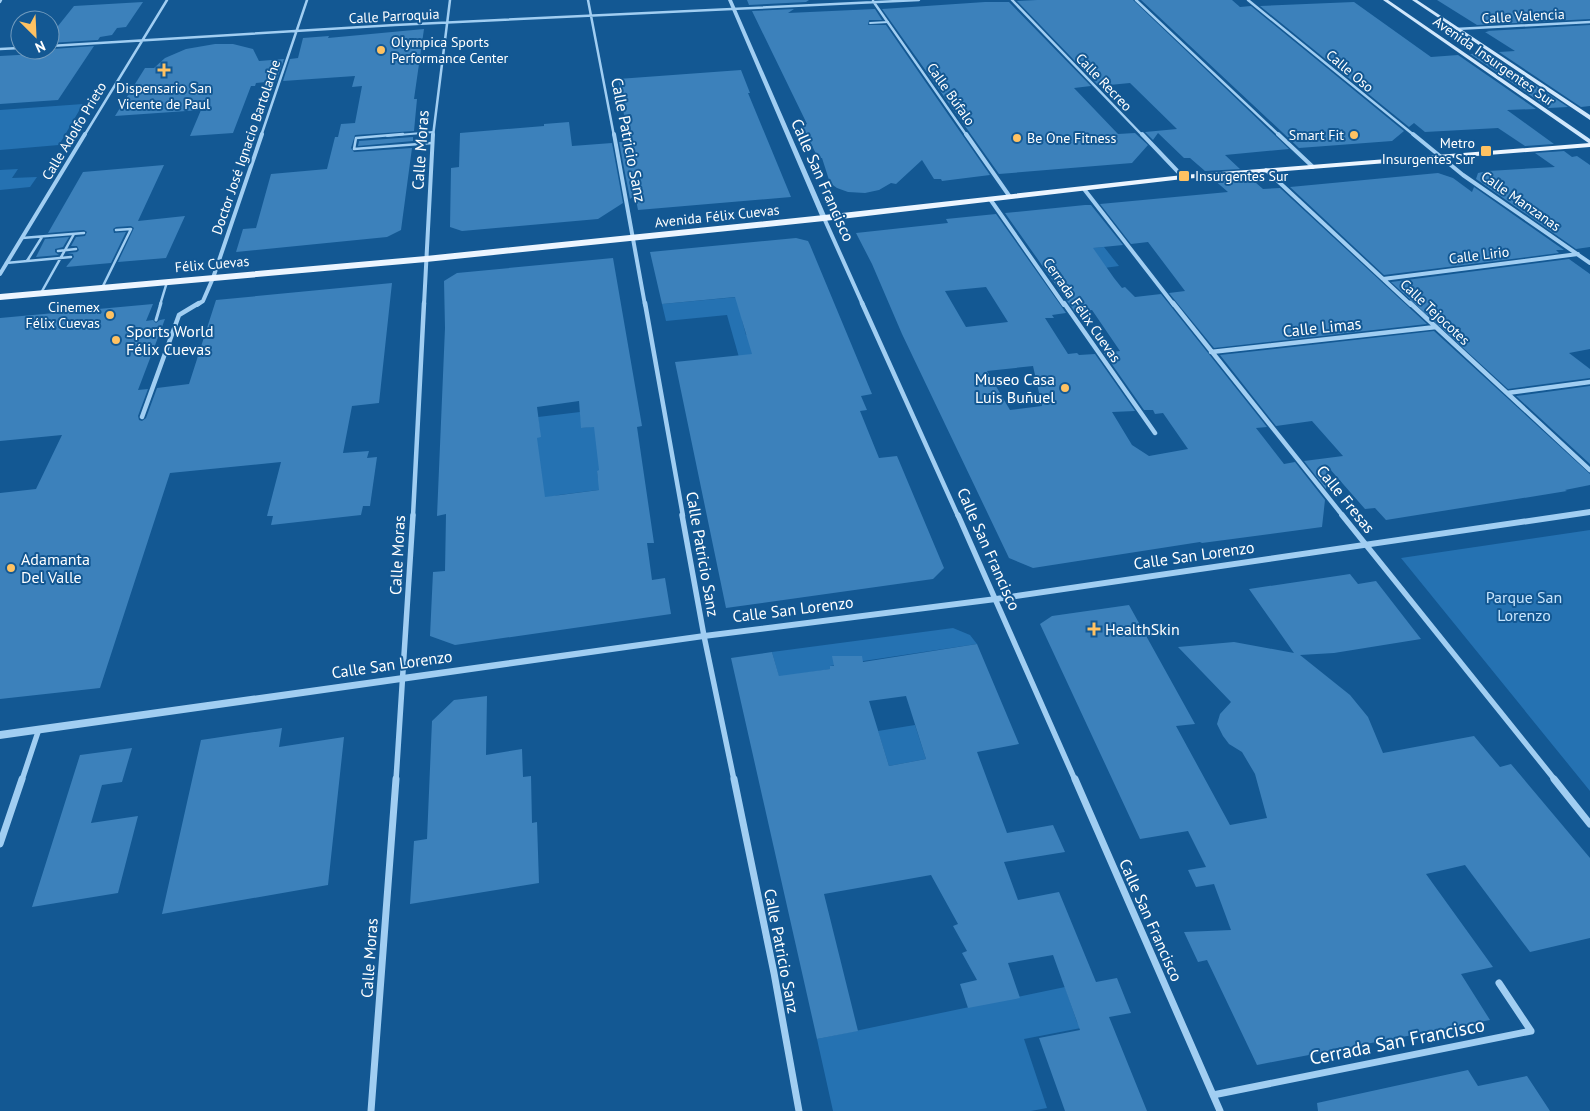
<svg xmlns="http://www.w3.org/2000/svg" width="1590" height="1111" font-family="'PT Sans',sans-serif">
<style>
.green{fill:#2572b2}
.building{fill:#3c81bb;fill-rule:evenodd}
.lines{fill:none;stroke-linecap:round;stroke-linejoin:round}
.service-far2{stroke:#a1cef2;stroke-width:2}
.service-far1{stroke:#a1cef2;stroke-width:2.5}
.service{stroke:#a1cef2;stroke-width:3}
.minor-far4{stroke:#a1cef2;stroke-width:2.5}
.minor-far3{stroke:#a1cef2;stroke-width:4}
.minor-far2{stroke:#a1cef2;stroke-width:4.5}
.minor-far1{stroke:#a1cef2;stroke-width:5.5}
.minor{stroke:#a1cef2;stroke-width:7}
.tertiary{fill:#a1cef2;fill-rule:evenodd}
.secondary{fill:#d0e7fc;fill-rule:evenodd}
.primary{fill:#ecf5ff;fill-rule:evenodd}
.poi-dot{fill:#ffc262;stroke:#135893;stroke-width:2}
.labels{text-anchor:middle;stroke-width:4;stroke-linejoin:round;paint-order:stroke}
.far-street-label{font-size:14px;fill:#fff;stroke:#135893}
.far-poi-label{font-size:14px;fill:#fff;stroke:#135893;text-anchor:start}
.street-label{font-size:16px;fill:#fff;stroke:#135893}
.poi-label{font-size:16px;fill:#fff;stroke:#135893;text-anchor:start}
.park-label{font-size:16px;fill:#c8e5fd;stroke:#135893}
.near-street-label{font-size:19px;fill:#fff;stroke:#135893}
</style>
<rect width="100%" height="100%" fill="#135893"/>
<path class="green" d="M83 104 59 145 0 150V110Z
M18 169 12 178 37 177 30 187 0 190V170Z
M1104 247 1119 266 1104 268 1089 248Z
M800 291 742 320 746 335H750L755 353 744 375 727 315 666 321 662 304Z
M580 412 582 428 598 426 604 470 597 471 598 479 645 484 559 495 522 504 519 466 540 433 538 417Z
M1590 530V791L1401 558Z
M953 628 970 635 977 644 830 666 831 669 779 677 772 652Z
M915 725 926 759 889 766 878 731Z
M1065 987 1077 1022 1081 1028 1024 1039 1047 1108 1031 1111H833L817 1039Z"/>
<path class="building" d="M747 0H809L806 2 749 5Z
M1037 0H1133L1289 149 1225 155 1240 169 1205 171 1190 158H1184L1158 133 1153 140 1145 132 1177 129 1130 83 1099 86 1017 1Z
M1141 0H1232L1240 7 1251 6 1404 131 1392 141 1299 148Z
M1437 0H1590V19L1477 25Z
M143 2 126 27 117 28 112 35 100 37 98 40 50 43V36L74 6Z
M985 2H1009L1091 86 1074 88 1118 134 1135 133 1148 145 1132 163 999 174 882 9Z
M1354 2 1431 57 1458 55 1536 109 1507 110 1554 144 1525 146 1498 128 1425 132 1414 123 1409 127 1260 6Z
M794 9 788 13 875 9 882 20H869L868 25H886L990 175 942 181 941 179H934L922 160 896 184 891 183 879 190 865 193 848 192 837 188 830 183 822 158H818L802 125 807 124 752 11Z
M1590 25V106L1581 107 1499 52 1515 51 1485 32H1489L1486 31Z
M424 29 414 99H417L414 131 355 135 351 148 354 152 412 148 401 230 387 237 236 252 243 229 256 228 271 174 327 169 335 137H338L341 124 355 123 362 86 352 87 355 76 283 81 290 59 298 58 303 38 329 36 328 38Z
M233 44 253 49 259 61 284 59 276 81 256 83 255 86H251L233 133 190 136 201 110 115 116 145 68H154L165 58 186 49 215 44Z
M94 46 58 100 0 104V56L36 54 39 50Z
M1487 53 1568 107 1549 108 1470 54Z
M741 70 750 93H748L791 197 638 210 635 195 630 199 619 142H623L620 127H626L618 79Z
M569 122 572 146 612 143 623 203 598 219 462 231 450 227 451 168 459 167 460 133 544 126V124Z
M413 137V141L358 146 359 141Z
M1564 151 1572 157 1577 156 1590 165V247L1576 249 1476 179 1478 173 1488 171 1555 167 1535 153Z
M164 165 138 221 185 216 166 258 118 262 134 228 131 226 116 227 113 229 114 233 126 232 111 263 66 267 74 257 73 254 67 253 77 252 79 250 77 246H71L76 237 85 236 87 232 84 230 48 233 83 172Z
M1438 173 1453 178 1472 192 1474 187 1564 250H1556L1559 253 1384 275 1290 187Z
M1248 176 1263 189 1280 188 1427 324 1214 348 1169 293 1185 291 1148 242 1131 244 1100 204 1228 192 1213 179Z
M1085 205H1091L1123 245 1093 248 1114 278 1122 288 1125 287 1135 297 1161 294 1267 427 1256 428 1284 464 1295 462 1325 500 1322 527 1202 543 1200 542 1033 568 1009 558 902 334 872 264 856 233 948 223 946 219 996 214 1066 313 1052 315 1054 318H1045L1068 354 1077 353 1079 355 1095 354 1135 411 1112 412 1132 445 1149 456 1188 449 1163 413 1155 414 1153 410H1144L1104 353 1120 351 1092 310 1075 312 1005 213ZM986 287 1008 322 966 327 945 291ZM1033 366 1042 406 1010 410 987 371Z
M69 237 63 247 55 249V252L59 255 36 257 45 239Z
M796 238 808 241 810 245 872 394 861 396 867 410 860 411 879 458 897 456 944 568 933 579 726 608 675 362 752 354 735 297 662 304 650 252Z
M613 258 642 426 637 427 654 543H647L652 580 665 578 671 614 455 645 430 636 433 572 445 571 446 514 437 516 445 328 444 281 457 273ZM579 401 581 428 594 427 599 470 597 471 599 490 545 497 537 438 541 437 537 407Z
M1569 259 1590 274V349L1569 353 1590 369V378L1508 389 1391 282Z
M392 283 379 403 352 406 343 453 369 451 367 458 377 457 370 506H363L361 515 271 525 273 516H267L281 462 170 473 100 688 0 699V493L36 489 62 435 0 441V318L153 304 146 321 153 320 156 323 160 320 165 319 138 390 148 389 138 416 139 420 142 421 146 418 157 388 189 384 216 300Z
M1434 331 1590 474V485L1565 490 1567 491 1386 520 1375 508 1365 509 1329 468 1326 489 1304 461 1343 456 1312 421 1276 426 1220 355Z
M1590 386V464L1516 396Z
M1350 574 1358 584 1376 581 1421 639 1334 653 1300 655 1350 695 1368 717 1383 753 1474 736 1500 767 1511 764 1590 858V938L1530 952 1465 865 1426 874 1493 967 1461 974 1490 1020 1257 1065 1207 960 1198 962 1184 932 1231 930 1214 884 1196 887 1188 870 1206 867 1188 831 1140 839 1040 624 1052 616 1129 605 1195 724 1176 726 1230 825 1267 818 1255 774 1242 752 1229 744 1223 736 1217 724 1220 714 1231 702 1178 647 1234 642 1294 653 1249 589Z
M977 644 1019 744 977 752 1007 833 1053 825 1065 852 1004 862 1018 900 1059 892 1096 982 1117 978 1131 1013 1109 1017 1147 1111H1065L1039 1038 1080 1030 1053 955 1008 963 1020 998 968 1008 960 984 977 980 962 953 967 951 953 926 958 924 931 875 824 894 858 1031 817 1039 731 658 772 652 779 676 830 669V666H834L832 656H862L863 662ZM906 696 926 759 889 766 869 701Z
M487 696 486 755 522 749 523 777 531 776 532 823 537 822 539 883 410 904 414 841 427 839 432 721 454 700Z
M282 728 279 747 344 737 328 885 162 914 201 740Z
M132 748 122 782 102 785 91 823 138 816 118 893 32 907 80 755Z
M1468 1070 1478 1086 1527 1076 1550 1111H1318L1317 1103Z"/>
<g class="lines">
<path class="service-far2" d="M870 23 888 22
M387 136 433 132"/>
<path class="service-far1" d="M403 134 356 138 354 149 432 143
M22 238 84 233
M58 251 76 249
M27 261 42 237
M6 263 71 257
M102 288 131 229 116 230
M41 293 74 234
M160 305 167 282"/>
<path class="service" d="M156 320 161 303"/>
<path class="minor-far4" d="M588 0 614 136
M1012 0 1143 136
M1136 0 1280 136
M1248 0 1415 136
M873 1 967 136
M0 2 1 0
M1456 29 1590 22
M50 46 395 25 919 0
M0 49 20 48
M84 136 167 0
M261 136 307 0
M433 136 450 0"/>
<path class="minor-far3" d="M614 134 645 305
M966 134 1010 197
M1142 134 1183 177
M1278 134 1313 167
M1413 134 1463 175 1590 263
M1266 170 1411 305
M1084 189 1174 305
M990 199 1064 305
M824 218 863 305
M0 274 85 134
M1383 279 1578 254
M197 305 203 301 213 278 262 134
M424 305 433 134"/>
<path class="minor-far2" d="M645 303 683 516
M862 303 958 516
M1064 303 1155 433
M1173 303 1343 516
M1410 303 1590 470
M1211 352 1436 327
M1507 393 1590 382
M142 417 179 315 199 303
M413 516 424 303"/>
<path class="minor-far1" d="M682 515 704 636 734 780
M958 515 1075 780
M1342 515 1555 780
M22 780 39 729
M396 780 413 515"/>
<path class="minor" d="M734 779 774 973 799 1111
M1075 779 1220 1111
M1554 779 1590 824
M0 844 22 779
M1213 1095 1531 1031 1499 983
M371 1111 396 779"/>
<path class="tertiary" d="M728 0H732L827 218 826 219 821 218Z
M1590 509V515L996 602 704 639 0 739V731L704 633 996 596Z"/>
<path class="secondary" d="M1383 0H1388L1590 139V144Z
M1412 0H1417L1590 115V120Z"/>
<path class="primary" d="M1590 143V147L1183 179 824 221 426 262 0 300V294L426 256 824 215 1183 175Z"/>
</g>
<g class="poi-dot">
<circle cx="381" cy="50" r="5"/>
<path d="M161.5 62.5h5v5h5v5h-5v5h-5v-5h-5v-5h5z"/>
<circle cx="1354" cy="135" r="5"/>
<circle cx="1017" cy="138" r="5"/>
<rect x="1480" y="145" width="12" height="12" rx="2.5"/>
<rect x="1178" y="170" width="12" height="12" rx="2.5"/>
<circle cx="110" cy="315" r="5"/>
<circle cx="116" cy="340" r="5"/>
<circle cx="1065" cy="388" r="5"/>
<circle cx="11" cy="568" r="5"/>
<path d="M1091.5 621.5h5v5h5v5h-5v5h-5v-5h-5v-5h5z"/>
</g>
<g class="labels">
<g class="far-street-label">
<text transform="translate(394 16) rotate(-3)" y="5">Calle Parroquia</text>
<text transform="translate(1523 16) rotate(-3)" y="5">Calle Valencia</text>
<text transform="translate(1494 61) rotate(35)" y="5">Avenida Insurgentes Sur</text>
<text transform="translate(1350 71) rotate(40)" y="5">Calle Oso</text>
<text transform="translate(1104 82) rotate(46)" y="5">Calle Recreo</text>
<text transform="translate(951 94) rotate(55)" y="5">Calle Búfalo</text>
<text transform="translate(74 131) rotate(-59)" y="5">Calle Adolfo Prieto</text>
<text transform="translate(246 147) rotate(-71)" y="5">Doctor José Ignacio Bartolache</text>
<text transform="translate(1521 201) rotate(35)" y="5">Calle Manzanas</text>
<text transform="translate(717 216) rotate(-6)" y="5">Avenida Félix Cuevas</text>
<text transform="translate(1479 255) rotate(-7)" y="5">Calle Lirio</text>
<text transform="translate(212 264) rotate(-5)" y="5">Félix Cuevas</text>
<text transform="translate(1082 310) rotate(55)" y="5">Cerrada Félix Cuevas</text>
<text transform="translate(1435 312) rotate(43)" y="5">Calle Tejocotes</text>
</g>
<g class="far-poi-label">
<text x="391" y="47">Olympica Sports<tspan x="391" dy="16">Performance Center</tspan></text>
<text x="164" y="93" text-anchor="middle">Dispensario San<tspan x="164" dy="16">Vicente de Paul</tspan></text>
<text x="1344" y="140" text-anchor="end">Smart Fit</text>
<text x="1027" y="143">Be One Fitness</text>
<text x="1475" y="148" text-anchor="end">Metro<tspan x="1475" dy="16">Insurgentes Sur</tspan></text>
<text x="1195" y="181">Insurgentes Sur</text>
<text x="100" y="312" text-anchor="end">Cinemex<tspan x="100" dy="16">Félix Cuevas</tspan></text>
</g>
<g class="street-label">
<text transform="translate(629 140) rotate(79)" y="6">Calle Patricio Sanz</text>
<text transform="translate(420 150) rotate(-86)" y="6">Calle Moras</text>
<text transform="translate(823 180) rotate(66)" y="6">Calle San Francisco</text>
<text transform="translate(1322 327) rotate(-6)" y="6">Calle Limas</text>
<text transform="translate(1346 499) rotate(51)" y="6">Calle Fresas</text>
<text transform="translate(989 549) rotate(66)" y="6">Calle San Francisco</text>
<text transform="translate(703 554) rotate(80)" y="6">Calle Patricio Sanz</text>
<text transform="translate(397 555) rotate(-87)" y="6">Calle Moras</text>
<text transform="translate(1194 555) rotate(-8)" y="6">Calle San Lorenzo</text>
<text transform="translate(793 609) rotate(-7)" y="6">Calle San Lorenzo</text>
<text transform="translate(392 664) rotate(-8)" y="6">Calle San Lorenzo</text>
<text transform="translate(1151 920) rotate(66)" y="6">Calle San Francisco</text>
<text transform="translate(782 951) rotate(79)" y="6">Calle Patricio Sanz</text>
<text transform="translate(369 958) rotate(-86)" y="6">Calle Moras</text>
</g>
<g class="poi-label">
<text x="126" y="337">Sports World<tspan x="126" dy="18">Félix Cuevas</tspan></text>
<text x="1055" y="385" text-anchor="end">Museo Casa<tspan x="1055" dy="18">Luis Buñuel</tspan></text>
<text x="21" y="565">Adamanta<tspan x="21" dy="18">Del Valle</tspan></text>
<text x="1105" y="635">HealthSkin</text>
</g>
<g class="park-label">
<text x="1524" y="603">Parque San<tspan x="1524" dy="18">Lorenzo</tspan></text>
</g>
<g class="near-street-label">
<text transform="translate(1397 1041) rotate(-11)" y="7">Cerrada San Francisco</text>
</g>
</g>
<g transform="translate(35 35) rotate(156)"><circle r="24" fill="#135893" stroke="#719bbe"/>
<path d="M0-4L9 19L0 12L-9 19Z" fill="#ffc262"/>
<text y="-8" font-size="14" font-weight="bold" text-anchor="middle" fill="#ffffff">N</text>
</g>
</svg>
